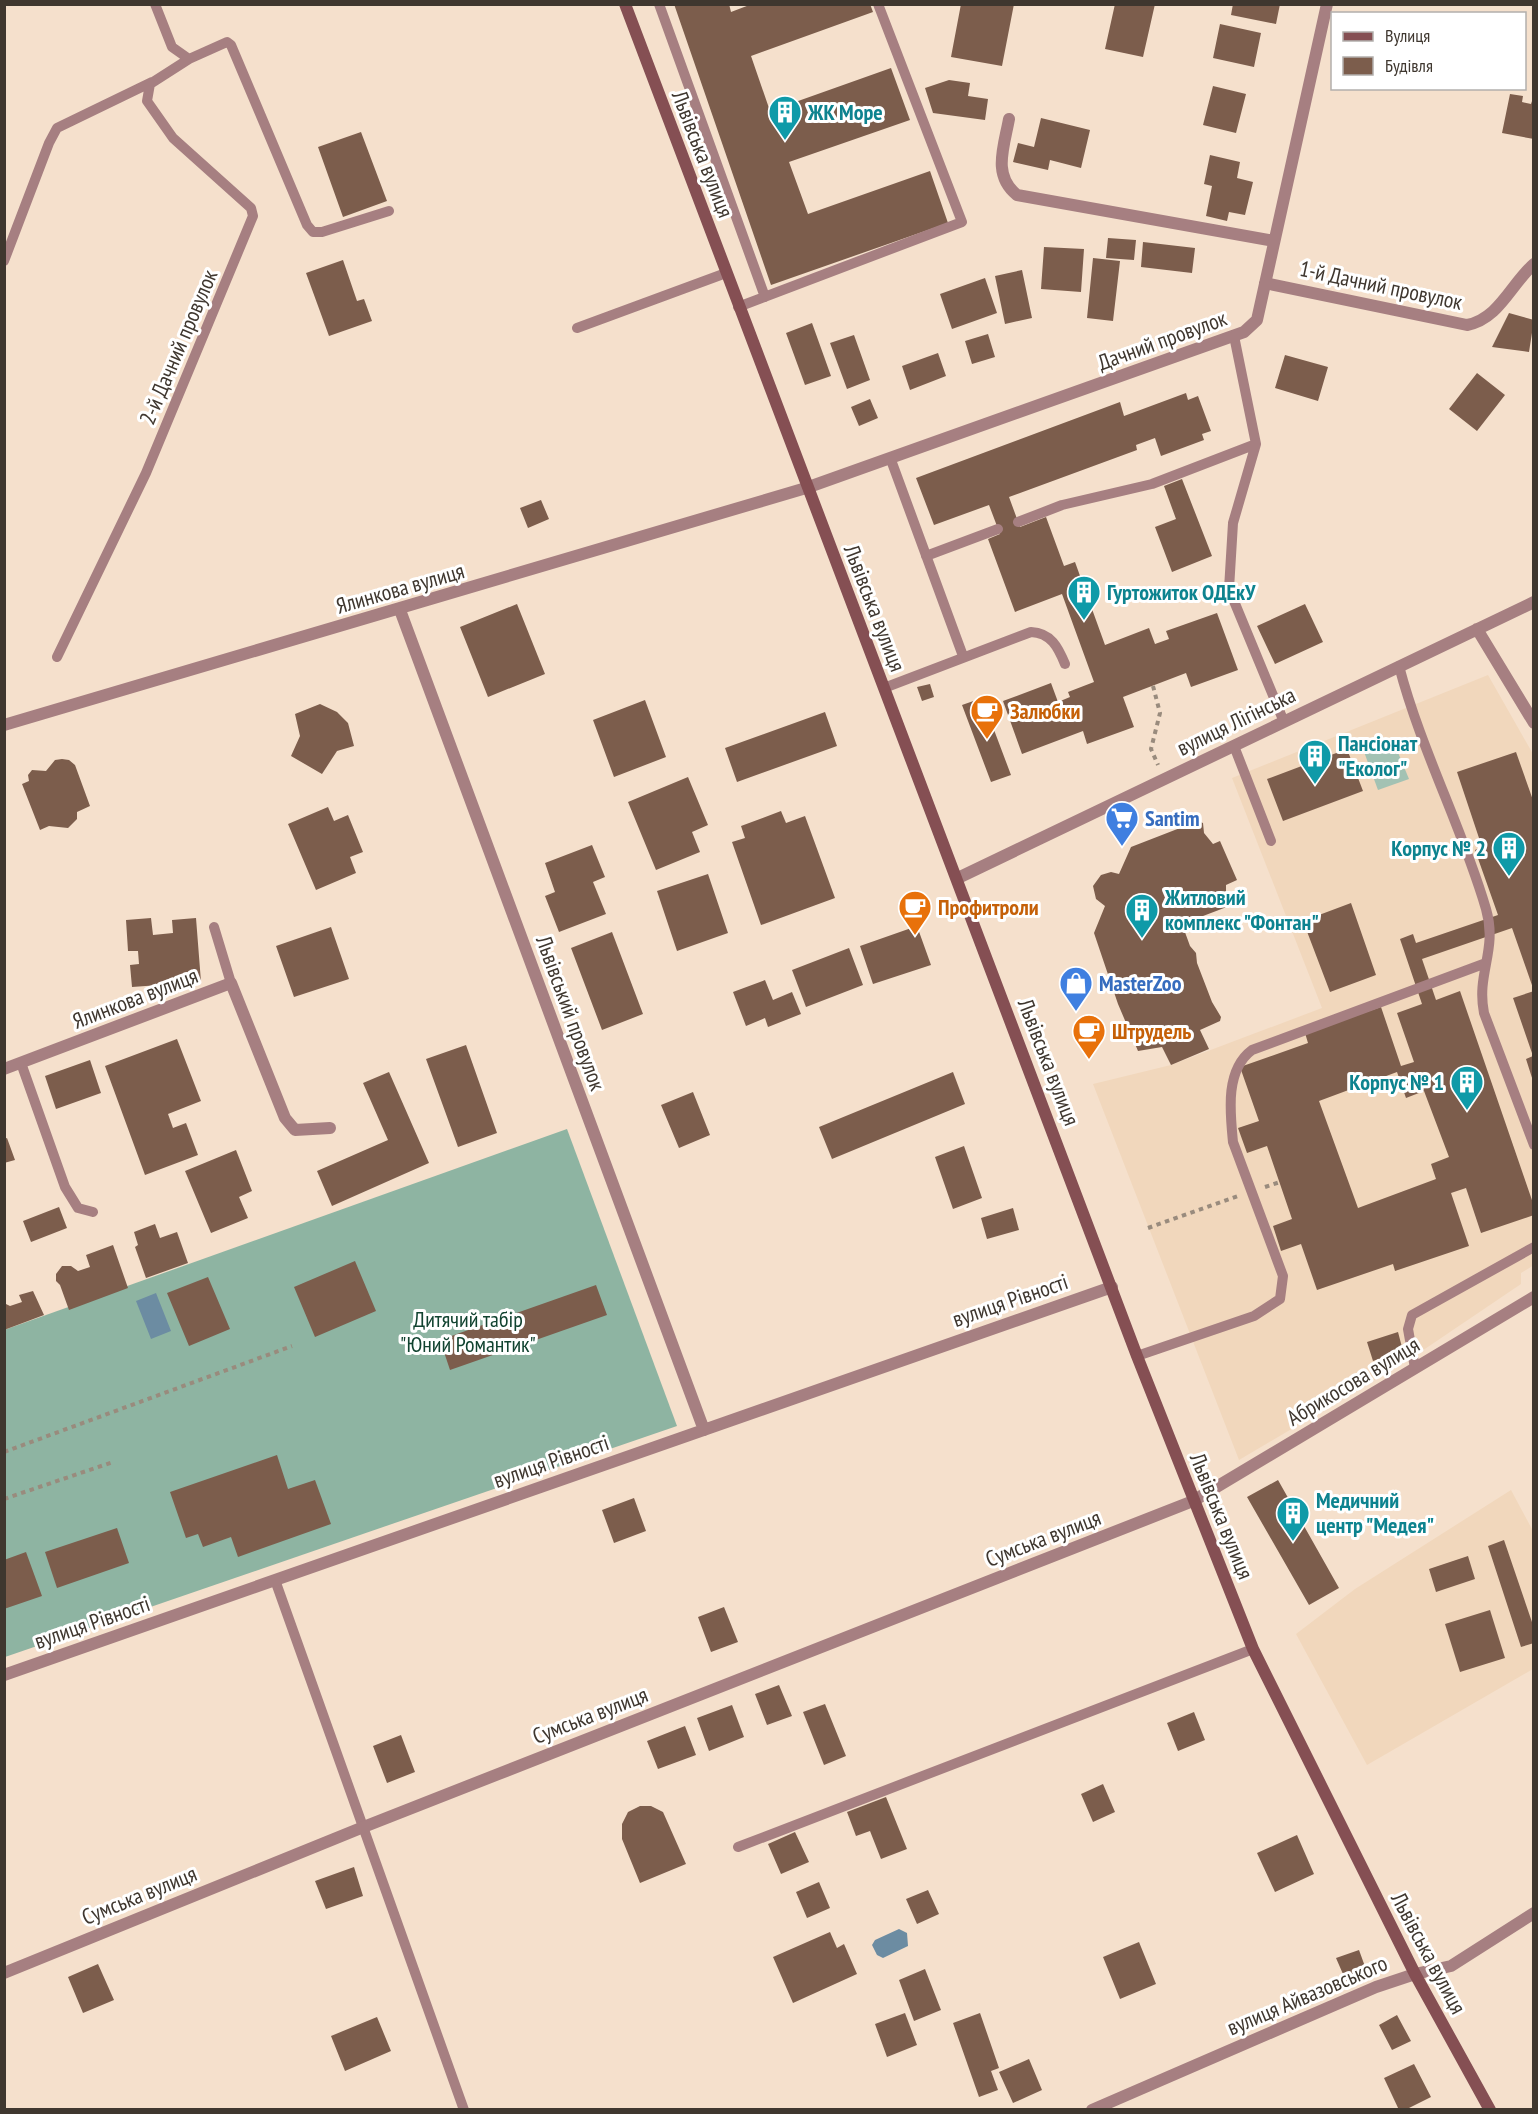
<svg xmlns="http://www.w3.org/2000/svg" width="1538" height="2114" font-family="'PT Sans Narrow',sans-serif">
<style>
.built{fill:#f1d7bc}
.green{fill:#a3c2b3}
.forest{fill:#8eb4a2}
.water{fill:#6c8ca2}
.building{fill:#7c5d4c;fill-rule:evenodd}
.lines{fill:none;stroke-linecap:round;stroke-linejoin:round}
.path{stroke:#998b7d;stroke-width:4;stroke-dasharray:4.5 4.5;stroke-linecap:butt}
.service{stroke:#a67f81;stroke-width:10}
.minor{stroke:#a67f81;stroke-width:12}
.secondary{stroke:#854f53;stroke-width:12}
.labels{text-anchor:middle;stroke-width:6;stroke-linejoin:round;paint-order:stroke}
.culture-label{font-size:22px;font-weight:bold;fill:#0d838f;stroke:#fff;text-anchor:start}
.street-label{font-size:22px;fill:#3f372f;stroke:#fff}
.food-label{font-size:22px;font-weight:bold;fill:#c56008;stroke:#fff;text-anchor:start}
.shop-label{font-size:22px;font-weight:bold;fill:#366cbe;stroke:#fff;text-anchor:start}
.park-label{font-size:22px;fill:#114330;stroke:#fff}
</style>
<rect width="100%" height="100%" fill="#f5e0cc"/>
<path class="built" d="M1488 675 1533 754 1534 1265 1521 1273V1284L1413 1357 1239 1460 1093 1084 1171 1065 1322 1008 1232 778Z
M1511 1490 1533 1531V1669L1367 1765 1296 1634 1355 1589Z"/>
<path class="green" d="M1392 738 1409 779 1378 790 1363 749Z"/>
<path class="forest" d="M567 1129 677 1426 5 1657 4 1330Z"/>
<path class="water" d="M156 1293 171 1331 151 1339 136 1301Z
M899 1929 907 1933 908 1946 883 1958 877 1955 872 1945 875 1940Z"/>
<path class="building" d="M674 4H729L731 12 752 4H870L873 12 751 56 770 111 891 68 910 120 789 162 808 214 930 171 948 223 771 285Z
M961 4H1014L1002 66 951 57Z
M1115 4H1155L1143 57 1105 49Z
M1233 4H1280L1276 24 1231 15Z
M1220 24 1261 33 1254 67 1213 58Z
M949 80 970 83 968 96 988 99 985 120 933 113 925 88Z
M1213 86 1246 94 1236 133 1203 125Z
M1510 94 1523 96 1522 102 1531 104 1534 95V139L1502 133Z
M1041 118 1090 130 1081 168 1050 160 1048 170 1013 162 1018 143 1034 147Z
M361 132 387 201 343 217 318 147Z
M1210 155 1240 162 1237 178 1253 182 1245 215 1229 212 1227 221 1206 216 1212 186 1204 184Z
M1108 238 1136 240 1134 260 1106 258Z
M1143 242 1195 248 1192 273 1141 267Z
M1044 247 1084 249 1081 292 1041 289Z
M1093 258 1120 261 1113 321 1087 318Z
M343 260 357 301 364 299 372 321 329 336 306 273Z
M1022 270 1032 318 1005 324 995 276Z
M985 278 997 313 952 329 940 294Z
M1509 313 1534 320 1529 352 1492 347Z
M812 323 831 376 805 385 786 333Z
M988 334 995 357 972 364 965 341Z
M854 335 870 380 847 389 830 343Z
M938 353 946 376 910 390 902 366Z
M1285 355 1328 367 1318 401 1275 388Z
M1477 373 1505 395 1477 431 1449 409Z
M1186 393 1188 400 1198 396 1211 431 1202 434 1204 440 1161 456 1155 438 1136 445 1137 450 1009 497 1020 527 1046 517 1064 566 1075 562 1105 645 1149 628 1155 644 1169 639 1166 631 1217 613 1238 670 1191 687 1186 673 1123 697 1134 727 1087 744 1083 731 1022 754 1003 701 1051 683 1058 702 1070 697 1068 692 1094 682 1062 594 1015 612 988 539 1000 534 989 505 934 525 916 478 1120 402 1124 416Z
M870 399 878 418 859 426 851 407Z
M1182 479 1212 556 1172 572 1155 527 1176 519 1164 486Z
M541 500 549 519 528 528 520 508Z
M517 604 545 674 488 697 460 627Z
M1305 604 1323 642 1275 664 1257 626Z
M930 684 934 697 922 701 917 687Z
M982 698 1011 775 991 782 962 705Z
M645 700 666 757 614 777 593 720Z
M320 704 337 712 348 723 354 746 337 751 322 774 291 756 300 736 295 714Z
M825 712 837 746 737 782 725 748Z
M1347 749 1363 791 1283 821 1267 779Z
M1516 752 1534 803V991L1512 928 1422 959 1436 1000 1460 991 1534 1206V1215L1481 1233 1466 1188 1451 1193 1469 1246 1395 1271 1393 1264 1317 1290 1301 1244 1281 1251 1273 1226 1292 1219 1267 1146 1247 1153 1238 1128 1259 1121 1240 1067 1308 1043 1305 1033 1381 1007 1401 1066 1414 1062 1397 1013 1422 1004 1400 939 1413 934 1416 943 1498 915 1475 850 1482 847 1457 772ZM1397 1072 1406 1098 1424 1091 1449 1157 1431 1164 1436 1179 1358 1208 1319 1101Z
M62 759 69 760 75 765 90 806 77 812V819L68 828 49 826 40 830 22 784 29 781 28 775 32 770 46 771 55 760Z
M688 777 708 825 692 832 700 852 656 870 628 802Z
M328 807 334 821 348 815 363 852 350 857 356 873 316 890 288 824Z
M781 811 786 823 805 816 835 898 761 925 732 842 745 838 741 826Z
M1198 821 1203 823 1204 833 1213 844 1220 841 1237 880 1226 885V892L1232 898V905L1182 924 1190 946 1196 953 1197 963 1212 1002 1221 1017 1220 1021 1200 1030 1209 1049 1171 1065 1162 1047 1138 1051 1118 1004 1094 933 1105 906 1096 899 1093 886 1101 875 1111 872 1119 874 1131 847Z
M592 845 605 877 593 882 606 914 559 932 545 896 555 892 545 863Z
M708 874 728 933 677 951 657 891Z
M1351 903 1376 975 1330 992 1303 921Z
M151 918 153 935 173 933 172 920 196 918 201 982 132 987 130 965 139 964 138 951H128L126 920Z
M917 926 931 965 873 984 860 946Z
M331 927 349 979 294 997 276 946Z
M612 932 643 1014 602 1030 571 948Z
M849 948 863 985 806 1007 792 970Z
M765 980 773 1000 792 992 801 1014 768 1027 765 1018 746 1026 733 992Z
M1534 991V1081H1533L1526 1059 1533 1056 1513 998Z
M177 1039 201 1101 168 1114 173 1128 186 1123 198 1155 145 1175 105 1066Z
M466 1045 497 1133 458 1147 426 1059Z
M90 1060 101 1093 56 1109 45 1076Z
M389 1072 429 1163 332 1206 317 1171 388 1140 363 1083Z
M953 1072 965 1104 832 1159 819 1127Z
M693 1092 710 1135 679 1148 661 1105Z
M7 1138 15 1160 4 1163V1139Z
M964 1146 982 1198 953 1209 935 1157Z
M236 1150 252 1191 239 1197 248 1218 211 1233 185 1171Z
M59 1207 67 1228 31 1242 23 1221Z
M1013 1208 1019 1230 987 1239 981 1218Z
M155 1224 160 1238 177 1232 188 1263 146 1278 135 1247 138 1245 134 1232Z
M113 1245 128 1288 69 1310 60 1285 56 1281V1274L62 1266H71L78 1271 90 1267 86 1255Z
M355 1261 376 1311 315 1337 294 1287Z
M208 1277 230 1329 189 1346 167 1293Z
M596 1285 607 1315 450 1370 440 1340Z
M33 1291 44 1315 4 1330V1303L10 1306 22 1302 19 1295Z
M1398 1332 1403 1351 1373 1361 1367 1342Z
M277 1455 288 1489 315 1480 331 1524 238 1557 231 1537 203 1547 198 1534 186 1538 170 1492Z
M1278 1480 1339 1588 1309 1605 1247 1497Z
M634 1498 646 1531 614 1543 602 1510Z
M117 1528 129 1563 57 1588 45 1552Z
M1504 1540 1534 1628V1643L1521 1647 1488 1546Z
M26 1552 42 1596 4 1609V1560Z
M1468 1556 1475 1579 1436 1592 1429 1569Z
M724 1607 738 1642 711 1652 698 1617Z
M1490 1610 1505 1658 1460 1672 1445 1624Z
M779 1685 792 1716 767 1725 755 1694Z
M825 1704 846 1756 824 1765 803 1712Z
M732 1705 744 1737 709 1751 697 1718Z
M1194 1712 1205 1740 1178 1751 1167 1723Z
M685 1726 696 1755 658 1769 647 1741Z
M401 1735 415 1772 387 1783 373 1746Z
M1103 1784 1115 1812 1093 1822 1081 1794Z
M886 1797 907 1849 881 1859 870 1831 856 1836 847 1812Z
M640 1806H651L663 1812 686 1864 640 1883 622 1839V1824L628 1812Z
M795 1832 809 1862 781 1874 768 1844Z
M1297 1835 1314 1874 1275 1892 1257 1853Z
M354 1867 363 1896 326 1909 315 1881Z
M819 1882 830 1908 807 1918 796 1892Z
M928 1890 939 1914 917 1924 906 1899Z
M830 1932 837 1948 844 1944 857 1974 793 2003 773 1957Z
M1139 1942 1156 1984 1120 1999 1103 1957Z
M1359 1950 1367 1972 1346 1981 1336 1958Z
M98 1964 114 2000 83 2013 68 1977Z
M925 1969 941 2010 914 2021 899 1980Z
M905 2013 917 2045 887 2057 875 2024Z
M980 2013 999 2068 991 2071 998 2090 979 2097 953 2023Z
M1397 2015 1411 2041 1392 2050 1379 2025Z
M377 2017 391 2051 345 2071 331 2036Z
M1029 2059 1042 2090 1013 2103 999 2072Z
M1414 2064 1431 2097 1405 2110H1399L1384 2078Z"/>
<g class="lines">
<path class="path" d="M1153 686 1160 713 1151 749 1158 765
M1265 1187 1280 1182
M1148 1228 1238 1196
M4 1452 292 1346
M4 1499 113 1462"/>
<path class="service" d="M155 4 172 47 189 59
M659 4 765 297
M4 261 49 143 57 128 152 82
M738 307 962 222 878 4
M577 328 726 273
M1234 336 1256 444 1233 523 1229 589 1284 722
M891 460 963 656
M1018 522 1062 505 1152 484 1256 444
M926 556 998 529
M57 657 146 473 253 216 251 208 173 138 147 101 150 84 189 59 227 42 231 45 307 225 313 232H322L389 211
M1399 666C1421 750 1462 827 1486 909 1498 950 1476 973 1484 1013L1534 1145
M884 688 1031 632C1051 633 1058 647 1065 664
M1234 746 1271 841
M214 927 231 983
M21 1063 65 1187 78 1208 93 1212
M1137 1356 1254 1316 1280 1299 1283 1276 1233 1142C1230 1112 1225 1070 1252 1050L1486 963
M1415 1368 1408 1329 1412 1315 1534 1247
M275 1580 464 2110
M738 1847 1253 1649"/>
<path class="minor" d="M1009 119C1004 147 992 175 1017 195L1274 241
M1265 283 1467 325C1499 319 1511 284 1534 264
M400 610 704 1430
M1477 629 1534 723
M4 725 806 488 1244 332 1257 320 1327 4
M958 878 1534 602
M4 1069 231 983 285 1118 295 1130 330 1128
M4 1675 1112 1287
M4 1973 361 1828 1193 1501 1534 1297
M1092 2110 1376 1987 1415 1974 1451 1966 1534 1913"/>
<path class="secondary" d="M625 4 1137 1356 1253 1649 1415 1974 1490 2110"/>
</g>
<defs>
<symbol id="building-pin" viewBox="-11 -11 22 30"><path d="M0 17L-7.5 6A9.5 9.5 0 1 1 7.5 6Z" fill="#0f9aa8" stroke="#fff"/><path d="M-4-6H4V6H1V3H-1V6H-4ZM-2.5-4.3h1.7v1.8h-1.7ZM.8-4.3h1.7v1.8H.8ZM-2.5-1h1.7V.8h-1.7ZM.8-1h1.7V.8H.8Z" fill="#fff"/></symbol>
<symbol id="cafe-pin" viewBox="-11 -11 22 30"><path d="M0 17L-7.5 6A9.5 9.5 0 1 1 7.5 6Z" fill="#e8710a" stroke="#fff"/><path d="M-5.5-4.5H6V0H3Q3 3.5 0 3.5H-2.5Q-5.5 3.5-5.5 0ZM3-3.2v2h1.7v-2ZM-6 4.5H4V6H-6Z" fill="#fff"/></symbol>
<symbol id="supermarket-pin" viewBox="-11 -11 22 30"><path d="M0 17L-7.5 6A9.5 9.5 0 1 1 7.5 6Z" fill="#3f7fe0" stroke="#fff"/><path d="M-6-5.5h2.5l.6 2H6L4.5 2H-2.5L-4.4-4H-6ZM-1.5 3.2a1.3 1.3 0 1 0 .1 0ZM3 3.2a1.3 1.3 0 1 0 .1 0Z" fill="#fff"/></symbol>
<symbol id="shop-pin" viewBox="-11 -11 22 30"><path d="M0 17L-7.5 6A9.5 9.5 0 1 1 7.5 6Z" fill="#3f7fe0" stroke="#fff"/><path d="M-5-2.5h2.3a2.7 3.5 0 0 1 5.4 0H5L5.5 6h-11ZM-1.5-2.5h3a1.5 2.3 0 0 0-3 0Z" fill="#fff"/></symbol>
</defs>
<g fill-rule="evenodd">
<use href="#building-pin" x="766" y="93" width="38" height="52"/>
<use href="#building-pin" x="1065" y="573" width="38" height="52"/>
<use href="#cafe-pin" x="968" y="692" width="38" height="52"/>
<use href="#building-pin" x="1296" y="737" width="38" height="52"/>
<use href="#supermarket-pin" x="1103" y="799" width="38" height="52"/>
<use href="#building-pin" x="1490" y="829" width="38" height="52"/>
<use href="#cafe-pin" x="896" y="888" width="38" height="52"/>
<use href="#building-pin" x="1123" y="891" width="38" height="52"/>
<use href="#shop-pin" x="1057" y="964" width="38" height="52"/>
<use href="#cafe-pin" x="1070" y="1012" width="38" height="52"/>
<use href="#building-pin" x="1448" y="1063" width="38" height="52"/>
<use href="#building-pin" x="1274" y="1494" width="38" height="52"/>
</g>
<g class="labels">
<g class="culture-label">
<text x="808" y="120">ЖК Море</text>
<text x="1107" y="600">Гуртожиток ОДЕкУ</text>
<text x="1338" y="751">Пансіонат<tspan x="1338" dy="25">"Еколог"</tspan></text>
<text x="1486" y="856" text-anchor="end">Корпус № 2</text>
<text x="1165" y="905">Житловий<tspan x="1165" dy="25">комплекс "Фонтан"</tspan></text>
<text x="1444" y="1090" text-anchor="end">Корпус № 1</text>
<text x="1316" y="1508">Медичний<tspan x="1316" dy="25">центр "Медея"</tspan></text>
</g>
<g class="street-label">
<text transform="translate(703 154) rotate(69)" y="8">Львівська вулиця</text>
<text transform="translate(1381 285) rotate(12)" y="8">1-й Дачний провулок</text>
<text transform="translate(1162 340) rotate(-20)" y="8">Дачний провулок</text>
<text transform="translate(178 347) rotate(-67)" y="8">2-й Дачний провулок</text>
<text transform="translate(400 588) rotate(-16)" y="8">Ялинкова вулиця</text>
<text transform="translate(875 608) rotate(69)" y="8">Львівська вулиця</text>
<text transform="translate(1236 721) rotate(-26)" y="8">вулиця Лігінська</text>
<text transform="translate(135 998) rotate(-21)" y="8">Ялинкова вулиця</text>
<text transform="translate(571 1013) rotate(70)" y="8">Львівський провулок</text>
<text transform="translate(1049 1062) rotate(69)" y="8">Львівська вулиця</text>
<text transform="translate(1010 1300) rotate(-19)" y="8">вулиця Рівності</text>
<text transform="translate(1353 1381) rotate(-31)" y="8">Абрикосова вулиця</text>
<text transform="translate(551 1461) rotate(-19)" y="8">вулиця Рівності</text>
<text transform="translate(1222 1516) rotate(68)" y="8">Львівська вулиця</text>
<text transform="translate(1043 1538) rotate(-21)" y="8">Сумська вулиця</text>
<text transform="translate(92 1622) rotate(-19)" y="8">вулиця Рівності</text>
<text transform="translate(590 1715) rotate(-21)" y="8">Сумська вулиця</text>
<text transform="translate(139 1895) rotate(-22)" y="8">Сумська вулиця</text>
<text transform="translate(1429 1953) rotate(62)" y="8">Львівська вулиця</text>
<text transform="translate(1307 1995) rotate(-23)" y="8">вулиця Айвазовського</text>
</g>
<g class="food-label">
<text x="1010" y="719">Залюбки</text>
<text x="938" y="915">Профитроли</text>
<text x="1112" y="1039">Штрудель</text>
</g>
<g class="shop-label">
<text x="1145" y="826">Santim</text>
<text x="1099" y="991">MasterZoo</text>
</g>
<g class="park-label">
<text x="468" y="1327">Дитячий табір<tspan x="468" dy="25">"Юний Романтик"</tspan></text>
</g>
</g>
<rect width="1538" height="2114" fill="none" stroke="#3f372f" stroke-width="12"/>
<rect x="1331" y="12" width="195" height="78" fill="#ffffff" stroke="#b2afac" stroke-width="1.5"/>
<rect x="1343" y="32" width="30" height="9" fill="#854f53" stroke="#b2afac" stroke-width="1.5"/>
<text x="1385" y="42" font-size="18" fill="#3f372f">Вулиця</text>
<rect x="1343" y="57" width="30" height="18" fill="#7c5d4c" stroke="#b2afac" stroke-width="1.5"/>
<text x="1385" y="72" font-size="18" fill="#3f372f">Будівля</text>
</svg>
